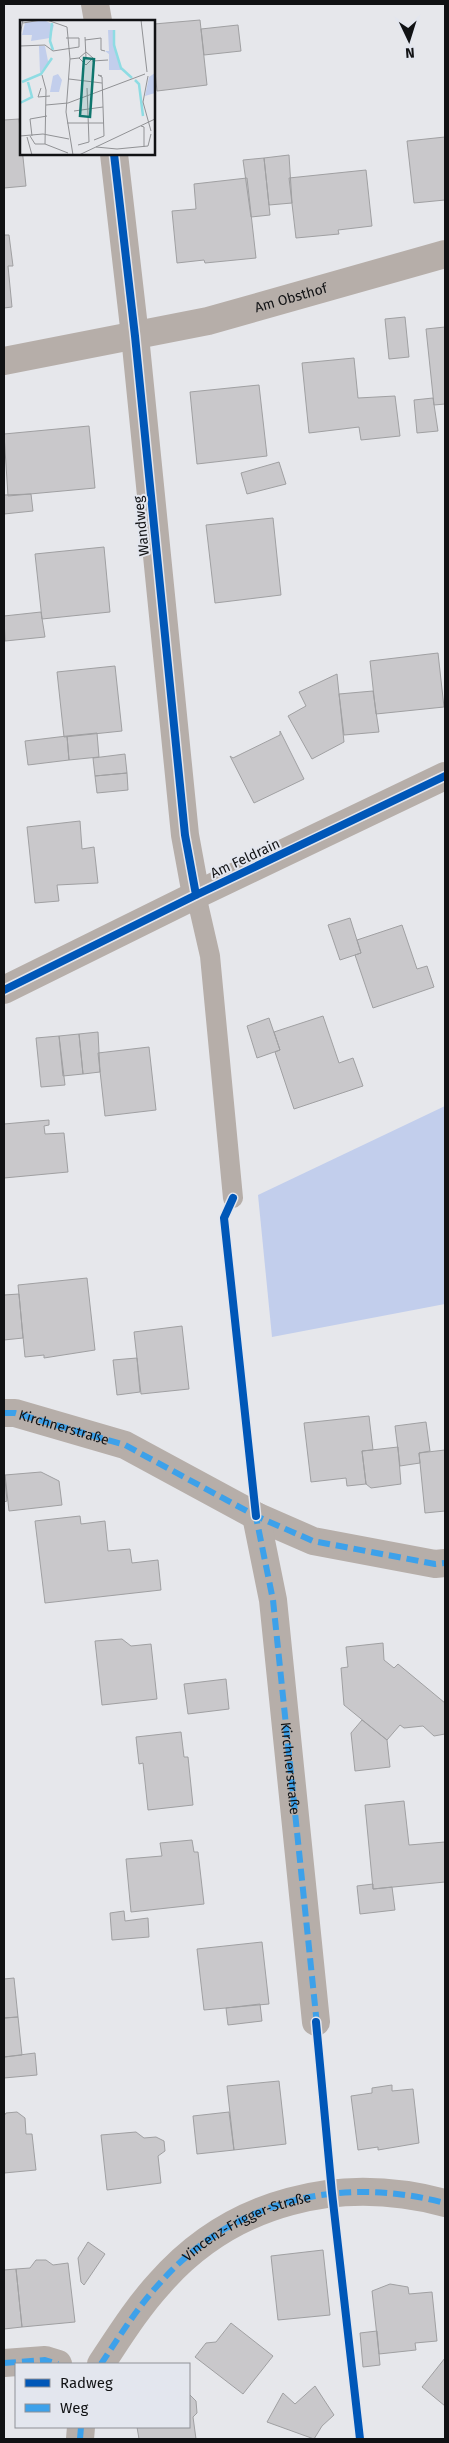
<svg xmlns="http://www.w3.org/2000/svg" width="449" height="2443" font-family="'Fira Sans',sans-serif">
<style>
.green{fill:#c2ceec}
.building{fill:#c9c8cb;stroke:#a0a0a2}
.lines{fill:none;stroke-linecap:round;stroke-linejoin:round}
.service{stroke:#b6aea9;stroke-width:20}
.minor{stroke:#b6aea9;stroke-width:28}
.quiet{stroke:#3da1ea;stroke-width:6;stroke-dasharray:12 6;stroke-linecap:butt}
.cycleway-casing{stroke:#e3e6ee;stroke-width:11}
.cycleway{stroke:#0057b8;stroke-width:8}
.labels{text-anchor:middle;stroke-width:4;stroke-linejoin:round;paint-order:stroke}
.street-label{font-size:14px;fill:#111214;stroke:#e3e6ee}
.inset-river{fill:none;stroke:#8edce3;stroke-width:2.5}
.inset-road{fill:none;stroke:#919295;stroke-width:1}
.view{fill:#0f766e;fill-opacity:0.15;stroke:#0f766e;stroke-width:2.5}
.inset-edge{fill:none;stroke:#111214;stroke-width:2.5}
</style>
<rect width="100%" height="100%" fill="#e6e7eb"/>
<path class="green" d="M445 1106V1304L272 1337 258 1195Z"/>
<path class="building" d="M200 20 207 85 157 91 154 62V24Z
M238 25 241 51 204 55 201 29Z
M19 119 26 186 4 188V120Z
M445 137V200L414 203 407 141Z
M289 155 292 203 269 205 264 158Z
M264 158 270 215 251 217 243 160Z
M366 170 372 226 338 230 339 234 296 238 289 178Z
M247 178 256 258 205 263 204 260 177 263 172 211 196 209 194 184Z
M4 235H9L13 266H8L12 307 4 308Z
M405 317 409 357 389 359 385 319Z
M445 327V404L434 405 426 329Z
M354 358 358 398 395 396 400 436 361 440 359 427 309 433 302 363Z
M259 385 267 456 197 464 190 392Z
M433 398 438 431 417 433 414 400Z
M89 426 95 488 8 496 4 434Z
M279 462 286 484 247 494 241 473Z
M31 494 33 511 4 514V495Z
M273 518 281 595 215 603 206 525Z
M104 547 110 612 42 619 35 554Z
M41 612 45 637 5 641 4 616Z
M438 653 444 707 376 714 370 661Z
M115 666 122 731 64 737 57 672Z
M337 674 344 742 312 759 288 716 306 706 299 692Z
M373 691 379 732 344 735 339 694Z
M280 731 304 779 254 803 230 756 233 758 280 735Z
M97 733 99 757 69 760 67 736Z
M67 736 69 760 28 765 25 741Z
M125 754 127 773 95 776 93 758Z
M127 773 128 790 97 793 95 776Z
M80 821 82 849 94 847 98 883 57 885 59 901 35 903 27 827Z
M350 918 361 953 340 960 328 925Z
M402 925 417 969 427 966 434 987 373 1008 355 955 361 953 357 940Z
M323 1016 339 1063 353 1058 363 1086 294 1109 275 1052 280 1050 274 1032Z
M269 1018 280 1050 257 1058 247 1026Z
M98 1032 100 1072 83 1074 79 1034Z
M79 1034 83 1074 63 1076 59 1036Z
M59 1036 65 1085 41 1087 36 1038Z
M149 1047 156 1110 105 1116 98 1053Z
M49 1120V1125L44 1126 45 1134 64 1133 68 1172 4 1178V1124Z
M87 1278 95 1350 44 1358V1355L25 1357 18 1285Z
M19 1294 23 1338 4 1340V1295Z
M182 1326 189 1389 141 1394 134 1332Z
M137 1358 140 1392 117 1395 113 1360Z
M369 1416 373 1450 362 1451 366 1484 347 1486 346 1478 311 1482 304 1423Z
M426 1422 430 1451 419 1453 420 1463 400 1466 395 1426Z
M398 1447 401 1484 371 1488 366 1484 362 1451Z
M445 1450V1511L425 1513 419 1453Z
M4 1468 7 1501 4 1502Z
M41 1472 59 1481 62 1505 9 1511 5 1475Z
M80 1516 81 1524 105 1521 108 1551 130 1549 132 1563 158 1560 161 1590 45 1603 35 1521Z
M122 1639 131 1646 151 1644 157 1699 102 1705 95 1641Z
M383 1643 384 1660 394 1668 398 1664 445 1703V1734L434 1736 423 1726 404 1728 400 1725 387 1740 344 1705 341 1668 348 1667 346 1647Z
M226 1679 229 1709 188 1714 184 1684Z
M362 1720 387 1740 390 1767 355 1771 351 1733Z
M181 1732 184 1757H188L193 1805 148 1810 143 1763 139 1764 136 1737Z
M404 1801 409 1845 445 1842V1882L373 1889 365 1805Z
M192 1840 194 1852H198L204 1904 131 1912 126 1859 162 1856 160 1843Z
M373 1884V1889L392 1887 395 1910 360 1914 357 1886Z
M124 1911 125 1921 148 1918 149 1937 112 1940 110 1913Z
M262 1942 269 2004 204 2010 197 1949Z
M14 1978 18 2017 4 2018V1979Z
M260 2004 262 2021 228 2025 226 2008Z
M18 2017 22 2055 4 2057V2018Z
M35 2053 37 2075 4 2078V2057Z
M279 2081 286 2144 234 2150 227 2086Z
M392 2085V2091L413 2089 419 2143 378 2150V2147L358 2150 351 2096 372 2093V2088Z
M17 2112 25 2118 26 2134H32L36 2170 4 2173V2116L6 2113Z
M229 2112 234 2150 197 2154 193 2116Z
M136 2132 144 2138 156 2137 164 2141 165 2151 158 2156 161 2183 107 2190 101 2135Z
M88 2242 105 2254 84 2285 81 2282 78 2258Z
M323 2250 330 2315 278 2320 271 2256Z
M36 2260H46L53 2265 68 2263 75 2322 22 2327 16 2269 30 2268Z
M16 2269 22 2327 4 2329V2270Z
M390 2284 408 2287 409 2294 432 2292 437 2341 415 2343 416 2350 379 2354 372 2291Z
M231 2323 273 2356 243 2394 195 2357 206 2343 216 2342Z
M377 2331 380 2365 363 2367 360 2333Z
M445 2358V2406L422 2387Z
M315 2386 334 2415 322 2426 314 2439 267 2422 283 2393 295 2404Z
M189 2394 196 2401 197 2413 193 2417 196 2439H139L137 2427H189Z"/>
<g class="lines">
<path class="service" d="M196 895 210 956 233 1198"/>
<g class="minor">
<path d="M95 4 98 21"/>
<path d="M114 154 135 336 185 835 196 895"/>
<path id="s1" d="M4 361 208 321 445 254"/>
<path d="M4 990 196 895 445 776"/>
<path id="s2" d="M4 1413H15L125 1445 256 1516 313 1541 435 1564 445 1563"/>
<path d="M256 1516 273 1600 316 2022"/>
<path d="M4 2363 45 2360 58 2364"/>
<path id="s3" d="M101 2364C119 2337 137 2308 159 2284 232 2200 340 2175 445 2203"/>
<path d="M80 2439 81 2427"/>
</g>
<g class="quiet">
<path d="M4 1413H15L125 1445 256 1516 313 1541 435 1564 445 1563"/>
<path id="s4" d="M255 1512 273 1600 317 2025"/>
<path d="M4 2363 45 2360 58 2364"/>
<path d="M101 2364C119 2337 137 2308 159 2284 232 2200 340 2175 445 2203"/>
<path d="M80 2439 81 2427"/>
</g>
<defs>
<path id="cycleway" d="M114 154 135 336 185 835 196 895
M4 990 196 895 445 776
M233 1198 224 1218 256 1516
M316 2022 332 2193 360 2439"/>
</defs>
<use href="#cycleway" class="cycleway-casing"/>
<use href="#cycleway" class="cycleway"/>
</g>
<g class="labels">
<g class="street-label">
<text dy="5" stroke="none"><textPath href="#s1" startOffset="294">Am Obsthof</textPath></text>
<text transform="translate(141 526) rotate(-96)" y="5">Wandweg</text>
<text transform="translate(245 858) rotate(-25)" y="5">Am Feldrain</text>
<text dy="5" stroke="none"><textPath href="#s2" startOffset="62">Kirchnerstraße</textPath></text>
<text dy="5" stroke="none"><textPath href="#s4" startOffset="259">Kirchnerstraße</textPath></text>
<text dy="5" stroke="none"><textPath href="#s3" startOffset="206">Vincenz-Frigger-Straße</textPath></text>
</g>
</g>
<g transform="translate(20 20)">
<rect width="135" height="135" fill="#e6e7eb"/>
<path d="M24 0 34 5 30 18 11 21 12 15H2L5 3ZM88 10H94L96 35 102 50H89V34L85 31H89ZM19 26H25L28 41 30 40 20 53ZM135 53V73L125 76 129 57ZM38 54 42 60 39 72H30L33 56Z" fill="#c2ceec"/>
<path class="inset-river" d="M32 3 30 21 33 30M94 10V25L101 48 112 58M115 60 119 64 123 96M2 62 21 54 32 38M0 83 12 77 8 62"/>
<path class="inset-road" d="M27 0 47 7 50 39 46 92 53 135M121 0 127 52M3 3 21 0M0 15 3 0M65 17 66 38M65 20 81 18V30L85 31M0 26 25 25 33 31 59 27V18H46M50 39 59 38 66 32 73 38 66 45 59 38M72 41 88 40M22 55 26 70 25 124M128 56 123 82 131 111M49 59 82 63M21 68 18 77 30 76M26 85 48 83 125 54M54 91 83 87M47 103H84M121 106 124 107V127M0 116 23 114 49 119M10 116 15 124H25L48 133M12 116 10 99 27 96M7 117 12 135M74 120 84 116 82 57 78 55 82 56M58 125 69 122 67 68M76 127 97 129 128 126 131 114M59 135 135 99"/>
<path class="view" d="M64 38 74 39 70 97 60 96Z"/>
<rect width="135" height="135" class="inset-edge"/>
</g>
<rect width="449" height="2443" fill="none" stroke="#111214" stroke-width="10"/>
<rect x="15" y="2363" width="175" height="65" fill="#e3e6ee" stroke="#8f9197"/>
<rect x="25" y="2379" width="25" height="8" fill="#0057b8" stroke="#8f9197"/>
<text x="60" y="2388" font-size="15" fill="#111214">Radweg</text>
<rect x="25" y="2404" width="25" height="8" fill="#3da1ea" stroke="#8f9197"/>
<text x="60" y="2413" font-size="15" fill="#111214">Weg</text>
<g transform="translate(409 40) rotate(176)" stroke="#e3e6ee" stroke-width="4" paint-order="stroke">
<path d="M0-4L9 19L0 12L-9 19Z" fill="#111214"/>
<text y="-8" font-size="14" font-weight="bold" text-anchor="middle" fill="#111214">N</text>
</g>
</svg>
